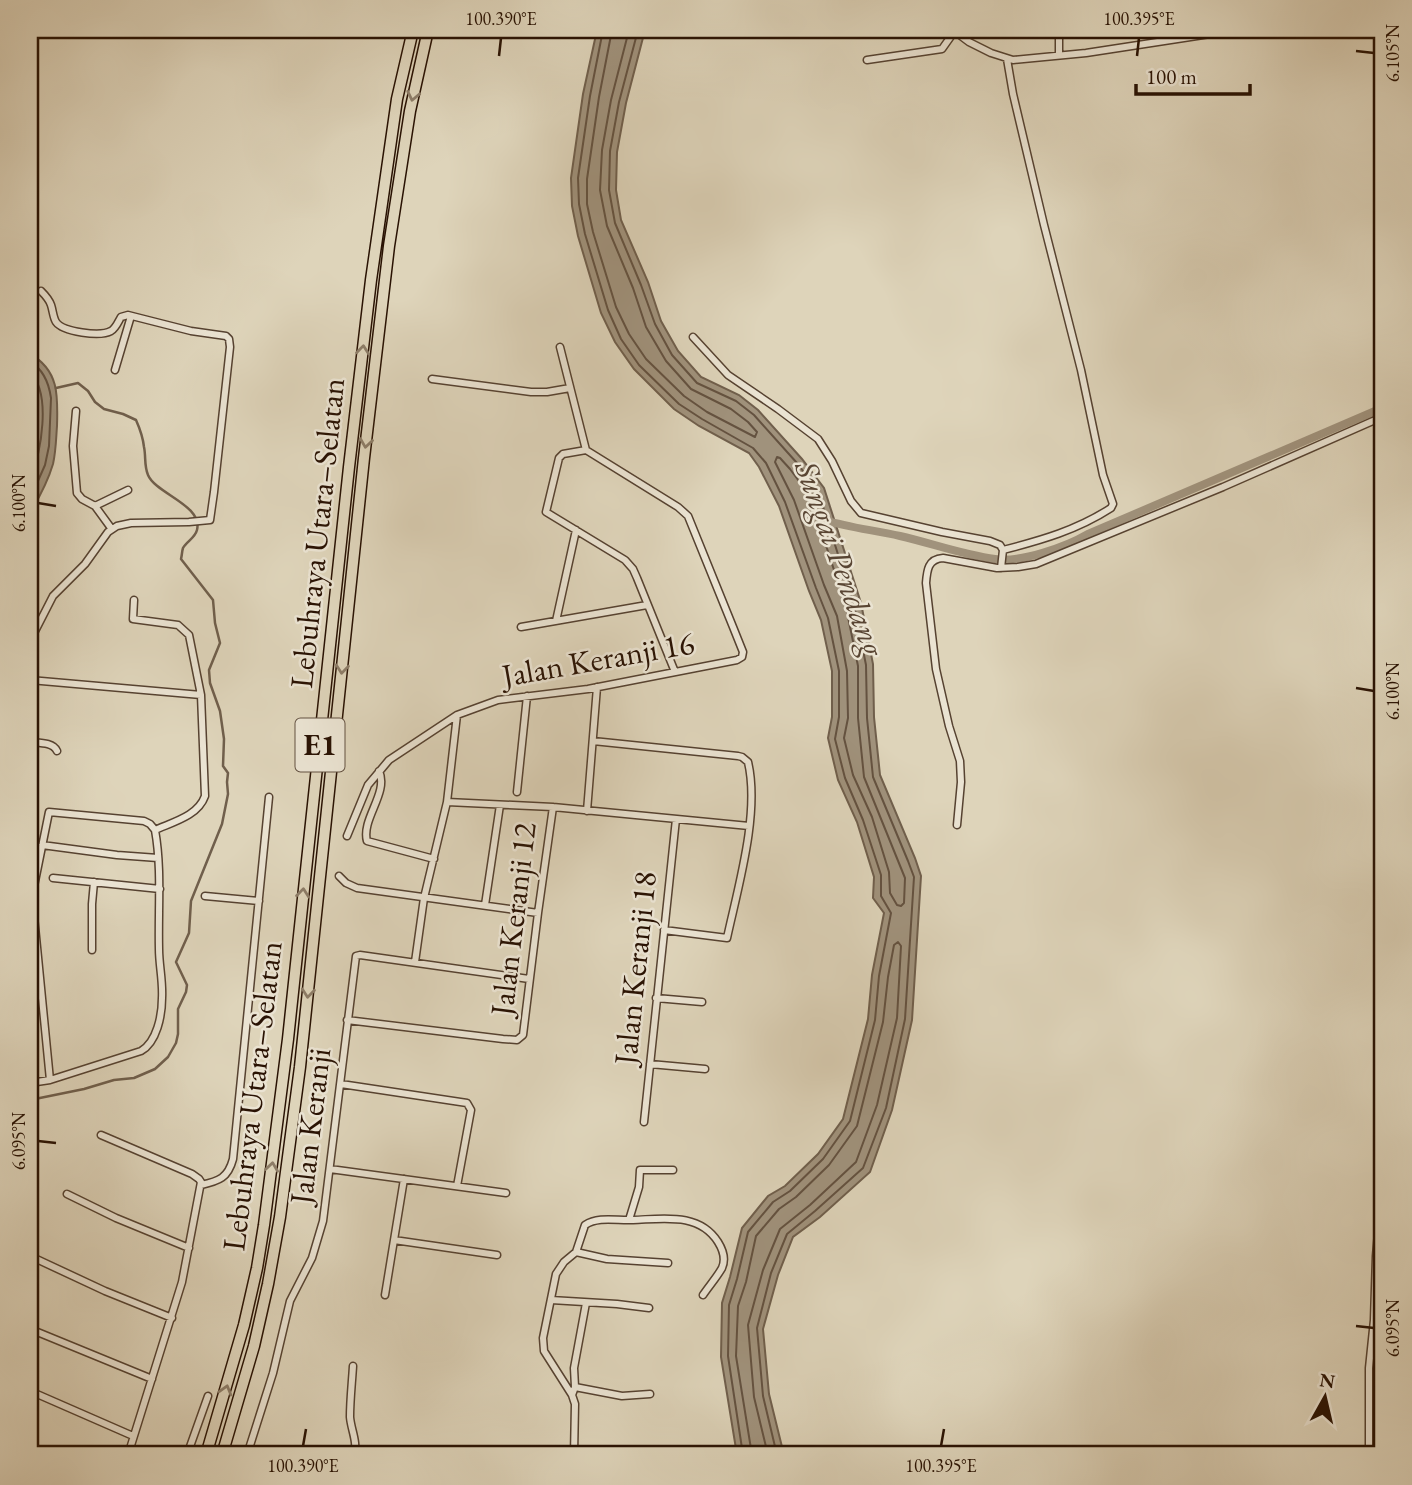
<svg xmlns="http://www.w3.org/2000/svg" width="1412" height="1485" font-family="'EB Garamond',serif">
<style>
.water{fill:#a0927c;stroke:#705f4c;stroke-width:2}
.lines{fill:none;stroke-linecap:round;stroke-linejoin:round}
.shore{stroke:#645240;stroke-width:2}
.stream{stroke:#705f4c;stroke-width:2.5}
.canal{stroke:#a0927c;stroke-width:8}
.street-casing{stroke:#564231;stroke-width:9}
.highway-casing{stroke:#291203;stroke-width:13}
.street{stroke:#eae3d2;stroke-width:6}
.highway{stroke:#ded4ba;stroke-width:10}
.oneway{stroke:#8d7d68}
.ticks{fill:none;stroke:#291203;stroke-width:2.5}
.labels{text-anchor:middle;stroke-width:5;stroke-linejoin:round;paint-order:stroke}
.shield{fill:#eae3d2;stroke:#635141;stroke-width:2}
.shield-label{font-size:30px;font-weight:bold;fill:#291203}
.street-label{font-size:32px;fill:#291203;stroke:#eae3d2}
.water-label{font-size:33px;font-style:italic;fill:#594533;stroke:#eae3d2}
.neatline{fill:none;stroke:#291203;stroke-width:2.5}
.ticks-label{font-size:18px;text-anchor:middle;fill:#291203}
</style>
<rect width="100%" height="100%" fill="#ded4ba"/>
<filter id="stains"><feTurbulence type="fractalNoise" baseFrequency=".00286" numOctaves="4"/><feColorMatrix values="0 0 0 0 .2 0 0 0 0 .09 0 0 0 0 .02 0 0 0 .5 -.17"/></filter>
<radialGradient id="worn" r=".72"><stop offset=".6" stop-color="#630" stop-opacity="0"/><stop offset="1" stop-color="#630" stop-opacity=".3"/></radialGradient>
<path class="water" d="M597 30H645L626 103 617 152 616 190 621 220 648 282 661 321 678 351 701 377 739 395 758 410 802 459 824 488 861 603 873 664 874 717 880 775 915 858 921 876 912 1020 892 1110 870 1172 820 1217 793 1237 778 1275 763 1329 769 1394 784 1455H737L721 1357 722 1303 730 1277 742 1228 768 1196 785 1186 818 1154 843 1119 868 1019 872 975 884 913 873 898 874 877 857 822 838 780 828 738 832 717V671L821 620 809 591 779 506 759 467 749 453 699 426 674 409 634 369 615 342 601 313 578 236 572 206 571 178 583 94Z
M30 354C59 370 58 396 57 426 56 439 56 451 53 464 48 481 39 498 30 513Z"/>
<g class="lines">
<path class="shore" d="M603 30 590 96 578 178 579 204 585 234 608 310 621 339 639 365 679 404 702 419 753 448 766 463 785 502 816 588 828 618 839 671V717L835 739 845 778 863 820 881 875V896L891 913 879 976 875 1020 850 1121 823 1159 790 1191 773 1202 748 1232 737 1279 729 1305 728 1356 743 1455
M612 30 599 97 587 179V204L593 232 616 307 629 334 646 359 684 396 707 412 755 437 757 432 748 422 731 409 691 389 666 361 646 327 633 288 607 226 600 190 602 150 611 100 629 30
M638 30 619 102 610 151 609 190 615 223 641 285 655 324 672 355 697 383 736 401 754 415 797 463 818 491 854 605 866 665 867 718 873 777 908 861 914 877 905 1019 886 1108 863 1168 815 1211 787 1234 771 1273 757 1328 763 1396 777 1455
M30 362C43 369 49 384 51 398L49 446 45 465 30 499
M30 372C52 394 41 453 30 479
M777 457 780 458 790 469 810 496 846 607 858 666V718L864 777 905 878 904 903 901 906 897 905 890 893 889 872 872 817 853 775 844 738 848 718 847 671 837 616 824 585 794 500 775 462Z
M752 1455 736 1356 738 1306 746 1282 756 1236 779 1209 796 1197 829 1165 857 1126 883 1022 888 977 894 945 898 942 901 946 897 1018 877 1105 856 1162 810 1205 780 1229 763 1270 748 1325 754 1397 768 1455"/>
<path class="stream" d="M30 1100 84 1089 114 1080 134 1078 155 1069 168 1057 176 1043 178 1034V1009L186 992 187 985 176 962 189 933 191 901 222 824 228 794 227 782 228 773 223 766 224 739 220 711 210 683 209 670 220 643 215 623 213 600 181 559C182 555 182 551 183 548 187 541 195 538 197 530 203 505 156 494 148 475 144 466 146 456 144 447 143 438 140 429 136 420L123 414 104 409 95 402 88 391 78 383 56 388"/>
<path class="canal" d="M825 520C849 528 875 530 900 536 931 543 963 555 995 559 1020 563 1066 547 1088 534L1382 408"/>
<defs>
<path id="street" d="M953 30 969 42 991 53 1013 60 1086 53 1236 30
M1059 30V55
M867 60 942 49 954 32
M693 337 728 375 778 409 818 439 832 461 851 501 861 513 942 532 990 541 1000 545 1003 550 1001 568
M560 347 586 450
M115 370 131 316
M432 379 531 392H547L570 388
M76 411 73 446 77 493 82 499 95 506 111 528
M586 450 563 454 559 458 546 512 625 560 633 569 637 578 675 672
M95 506 128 490
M1003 550C1042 540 1077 530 1111 508L1113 504 1103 475 1081 370 1044 225 1013 94 1007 59
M134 600 133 619 178 625 189 635 201 695 205 796C198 816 173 822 155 830
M556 621 576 530
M521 627 647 605
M30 641 53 596 85 564 108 532 117 526 131 523 189 522 210 520 214 492 230 347 229 339 226 336 191 331 128 315 121 317C118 322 116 328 111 331 100 337 63 332 56 322 53 317 53 311 51 305 49 299 45 295 41 291
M30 680 201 695
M593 741 738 756 742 757 748 762C760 813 738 887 727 938L664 930
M30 742C39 743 53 742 57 751
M379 771C389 793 361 819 367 841L434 859
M517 792 527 696
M447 802 553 807 749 826
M587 811 597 687
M957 825 961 782 960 761 949 726 936 669 926 583C927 570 928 559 943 558L997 568 1018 567 1036 564 1223 487 1382 417
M347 836 368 785 389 760 457 715 498 700 588 689 737 660 742 657 743 652 733 627 688 516 678 507 586 450
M42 845 117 855 158 858
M30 850 41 851
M339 876 346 883 357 888 538 913
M53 878 160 889
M205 896 259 901
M485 905 500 805
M92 950V904L94 882
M415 962 424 898 447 802 457 715
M656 998 702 1002
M347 1020 503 1039 517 1040 523 1035 538 913 553 807
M650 1064 705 1069
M30 1083 50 1080 141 1051C157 1042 162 1015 162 998 163 981 159 965 159 949 158 909 162 869 155 830L150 824 144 821 49 812 32 896 50 1080
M341 1084 467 1103 471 1110 457 1186
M644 1122 676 819
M101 1135 192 1174 199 1179 201 1182 182 1282 128 1455
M330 1169 506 1193
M201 1185C219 1181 228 1178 233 1159L269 797
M67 1194 116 1218 189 1248
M629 1220 639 1187 640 1170H673
M394 1240 497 1255
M576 1252 607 1259 668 1263
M30 1256 105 1291 172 1318
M385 1295 404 1179
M551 1300 617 1304 649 1308
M30 1329 152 1379
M353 1366C352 1383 350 1400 350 1417 351 1430 358 1442 354 1455
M575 1387 622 1396 650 1394
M30 1391 133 1436
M572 1395 575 1387 574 1368 586 1303
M187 1455 208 1396
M247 1455 273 1373 290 1301 312 1258 323 1221 356 956 360 955 529 979
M574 1455 575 1404 572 1395 544 1351 543 1338 556 1274 564 1262 576 1252 585 1225C599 1216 617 1221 633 1220 663 1219 699 1212 718 1242 723 1250 726 1259 722 1268 717 1277 709 1286 703 1295
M1369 1455V1368L1374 1320 1376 1256 1379 1222 1378 1182 1382 1164"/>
<path id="highway" d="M206 1455 244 1325 257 1268 264 1225 288 1039 349 467 371 280 397 99 413 30
M222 1455 254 1346 268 1284 280 1217 300 1067 364 458 389 246 410 111 428 30"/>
</defs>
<use href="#street" class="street-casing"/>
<use href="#highway" class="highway-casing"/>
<use href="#street" class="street"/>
<use href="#highway" class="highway"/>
</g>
<defs><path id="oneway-chevron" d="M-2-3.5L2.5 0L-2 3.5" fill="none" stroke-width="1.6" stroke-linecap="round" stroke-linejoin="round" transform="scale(1.75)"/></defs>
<g class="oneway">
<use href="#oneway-chevron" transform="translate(413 96) rotate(102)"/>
<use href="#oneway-chevron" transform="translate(363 350) rotate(-84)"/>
<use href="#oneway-chevron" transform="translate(366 443) rotate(98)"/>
<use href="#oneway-chevron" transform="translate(342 669) rotate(96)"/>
<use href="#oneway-chevron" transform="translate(303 893) rotate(-84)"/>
<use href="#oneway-chevron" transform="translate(308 993) rotate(96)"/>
<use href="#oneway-chevron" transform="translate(272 1167) rotate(-82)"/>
<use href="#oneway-chevron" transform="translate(226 1390) rotate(-74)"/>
</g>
<path class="ticks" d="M1356 51 1374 53M499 56 501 38M1137 56 1139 38M38 503 56 506M1356 688 1374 691M38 1141 56 1143M1356 1326 1374 1328M303 1446 306 1429M941 1446 944 1429"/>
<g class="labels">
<rect class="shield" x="295.5" y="718.5" width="49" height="53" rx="5"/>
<g class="shield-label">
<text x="320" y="755">E1</text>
</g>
<g class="street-label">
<text transform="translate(317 533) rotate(-84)" y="11">Lebuhraya Utara–Selatan</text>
<text transform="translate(598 659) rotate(-10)" y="11">Jalan Keranji 16</text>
<text transform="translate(513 919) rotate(-83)" y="11">Jalan Keranji 12</text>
<text transform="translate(635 968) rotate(-84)" y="11">Jalan Keranji 18</text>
<text transform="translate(252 1096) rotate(-83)" y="11">Lebuhraya Utara–Selatan</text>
<text transform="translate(310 1126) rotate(-83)" y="11">Jalan Keranji</text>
</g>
<g class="water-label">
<text transform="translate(841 558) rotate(70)" y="12">Sungai Pendang</text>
</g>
</g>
<rect width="1412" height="1485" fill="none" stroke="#ded4ba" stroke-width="77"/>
<g transform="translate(1325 1397) rotate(8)" stroke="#eae3d2" stroke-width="5" paint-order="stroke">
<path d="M0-5L12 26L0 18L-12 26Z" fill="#291203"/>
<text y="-10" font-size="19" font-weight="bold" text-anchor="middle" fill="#291203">N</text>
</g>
<path d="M1136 84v10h114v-10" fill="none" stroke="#291203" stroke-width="3.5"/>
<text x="1146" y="84" font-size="21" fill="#291203" stroke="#eae3d2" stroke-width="5" paint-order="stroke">100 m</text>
<rect x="38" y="38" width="1336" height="1408" class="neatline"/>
<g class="ticks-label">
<text x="501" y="25">100.390°E</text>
<text x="1139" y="25">100.395°E</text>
<text transform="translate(1393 53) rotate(-90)" y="6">6.105°N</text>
<text transform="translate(19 503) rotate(-90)" y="6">6.100°N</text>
<text transform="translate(1393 691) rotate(-90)" y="6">6.100°N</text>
<text transform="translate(19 1141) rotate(-90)" y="6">6.095°N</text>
<text transform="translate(1393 1328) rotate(-90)" y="6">6.095°N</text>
<text x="303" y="1472">100.390°E</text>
<text x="941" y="1472">100.395°E</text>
</g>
<rect width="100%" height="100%" filter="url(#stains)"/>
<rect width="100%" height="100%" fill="url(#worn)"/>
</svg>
